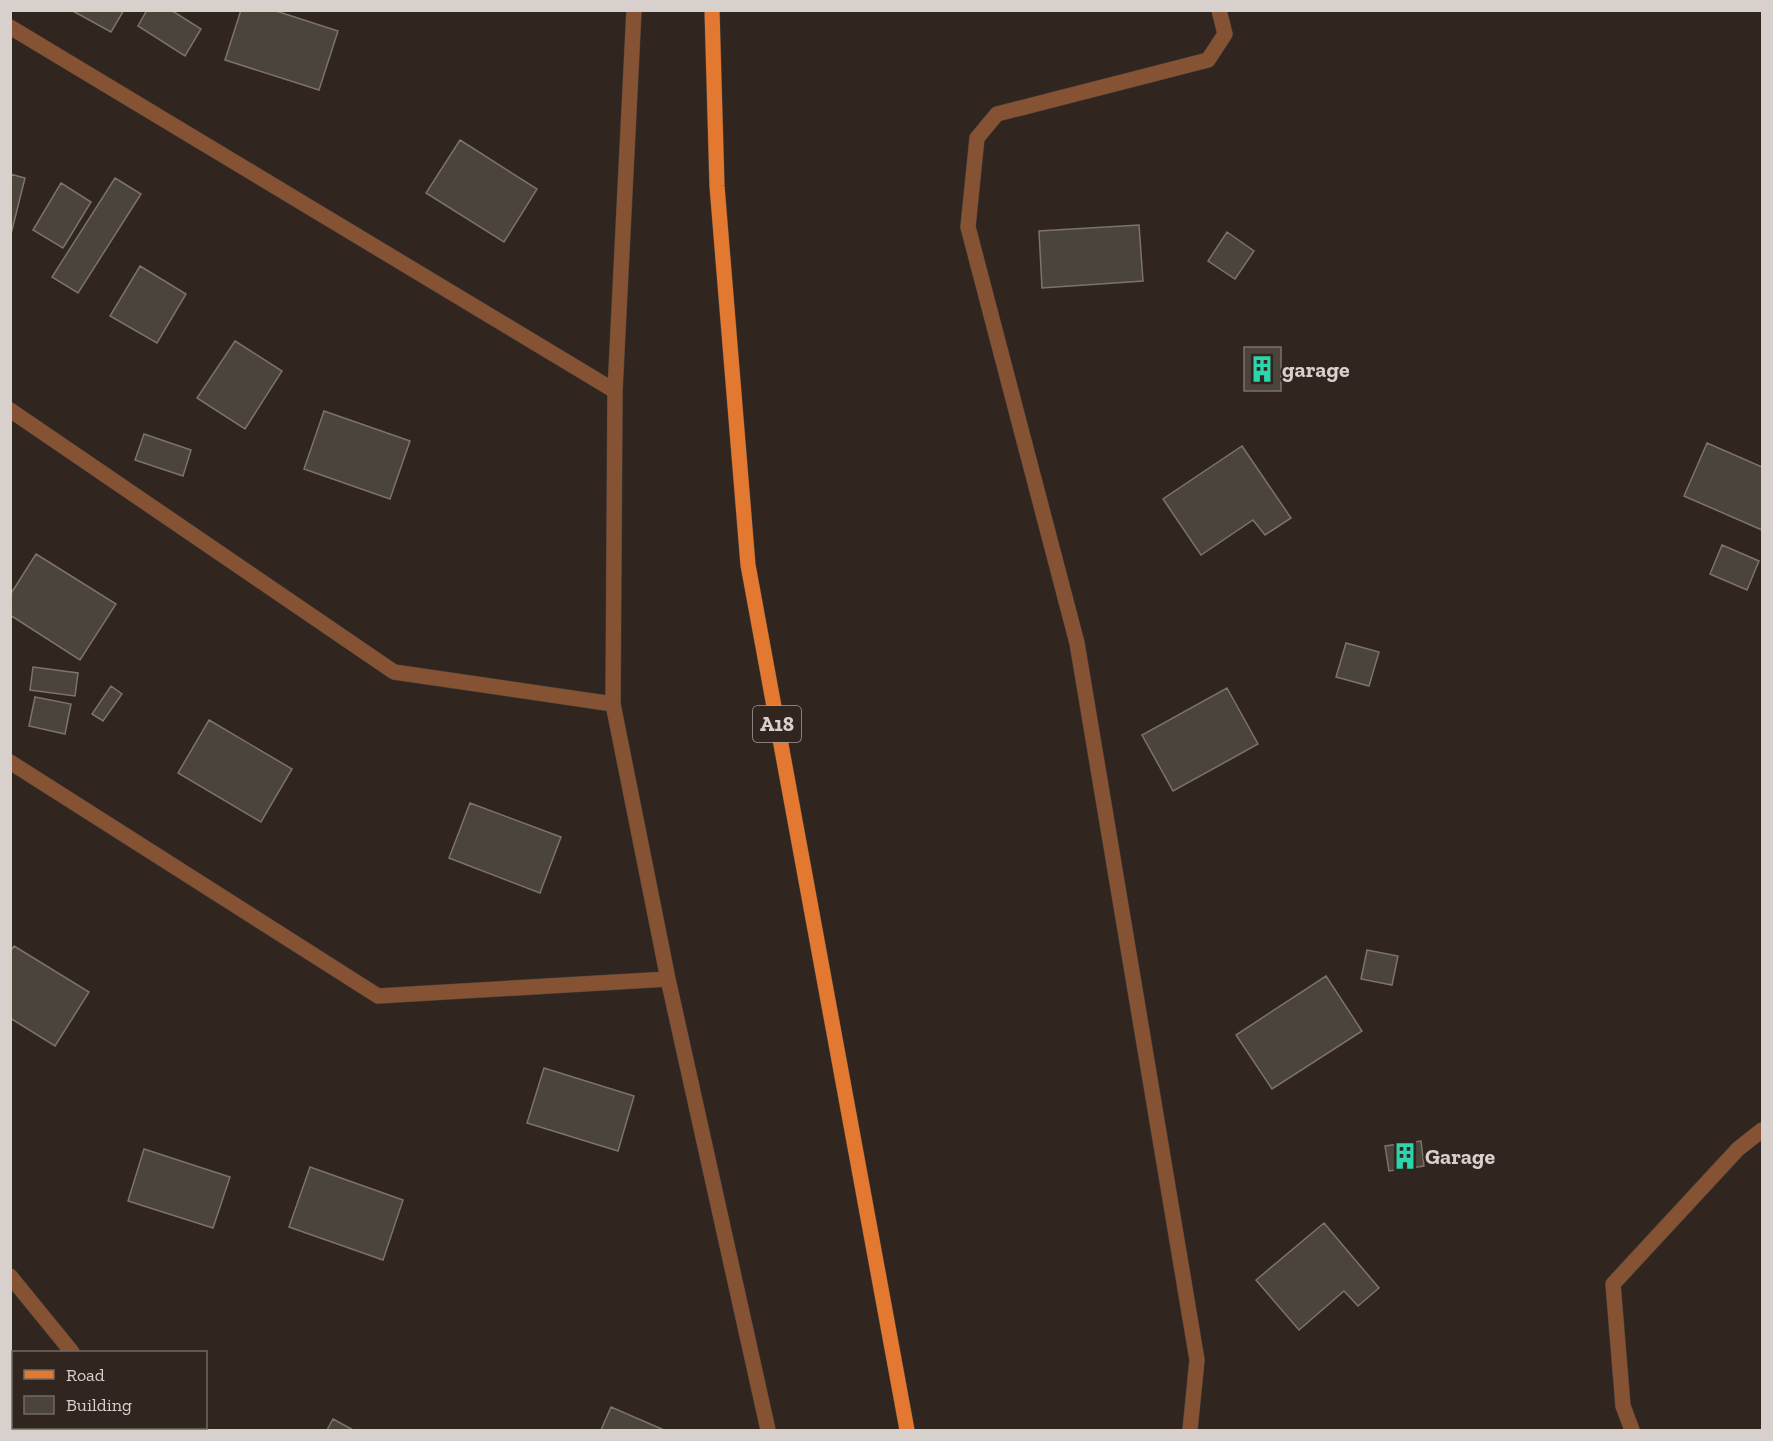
<svg xmlns="http://www.w3.org/2000/svg" width="1773" height="1441" font-family="'Zilla Slab',serif">
<style>
.building{fill:#4b443a;stroke:#7c7369;stroke-width:1.5}
.lines{fill:none;stroke-linecap:round;stroke-linejoin:round}
.minor-casing{stroke:#4b413b;stroke-width:16}
.primary-casing{stroke:#4b413b;stroke-width:16}
.minor{stroke:#865234;stroke-width:15}
.primary{stroke:#e37831;stroke-width:15}
.labels{text-anchor:middle;stroke-width:4.5;stroke-linejoin:round;paint-order:stroke}
.shield{fill:#30261f;stroke:#a59d98;stroke-width:1.5}
.shield-label{font-size:21px;font-weight:bold;fill:#d7d0cc}
.poi-label{font-size:22px;font-weight:bold;fill:#d7d0cc;stroke:#30261f;text-anchor:start}
</style>
<rect width="100%" height="100%" fill="#30261f"/>
<path class="building" d="M71 10H124L111 32Z
M147 10H171L201 29 185 56 138 26Z
M241 10H273L338 31 319 90 225 60Z
M460 140 537 189 504 242 426 193Z
M10 174 25 178 11 234 10 233Z
M115 178 141 194 78 293 52 277Z
M61 183 91 202 63 248 33 230Z
M1139 225 1143 281 1042 288 1039 231Z
M1227 232 1254 251 1235 279 1208 261Z
M140 266 186 294 157 343 110 316Z
M235 341 282 371 245 429 197 398Z
M1244 347H1281V391H1244Z
M324 411 410 441 390 499 304 469Z
M144 434 191 450 183 476 135 460Z
M1707 443 1762 467V530L1684 496Z
M1242 446 1291 518 1265 535 1253 520 1201 555 1163 499Z
M1722 545 1759 561 1747 590 1710 574Z
M36 554 116 604 80 660 10 615V595Z
M1346 643 1379 652 1369 686 1336 677Z
M33 667 78 673 75 696 30 690Z
M111 686 122 694 103 721 92 714Z
M1227 688 1258 744 1173 791 1142 735Z
M35 697 71 704 65 734 29 726Z
M209 720 292 769 261 822 178 773Z
M470 803 561 837 540 893 449 858Z
M14 946 89 992 55 1046 10 1018V952Z
M1367 950 1398 956 1392 985 1361 979Z
M1326 976 1362 1031 1272 1089 1236 1035Z
M544 1068 634 1096 618 1151 527 1123Z
M1421 1141 1424 1166 1389 1171 1385 1146Z
M144 1149 230 1177 213 1228 128 1201Z
M310 1167 403 1200 383 1260 289 1227Z
M1324 1223 1379 1288 1358 1306 1344 1291 1299 1330 1256 1280Z
M611 1407 664 1430H601Z
M10 1413 14 1415V1428H19L17 1430H10Z
M333 1419 353 1430H327Z"/>
<g class="lines">
<defs>
<path id="minor" d="M634 10 615 391 613 704 668 979 768 1430
M10 27 615 391
M10 410 394 672 613 704
M10 762 378 996 668 979
M10 1276 72 1352
M132 1428 135 1430
M1190 1430 1197 1360 1077 643 968 227 977 138 997 114 1208 60 1225 34 1219 10
M1632 1430 1623 1406 1613 1284 1738 1149 1762 1130"/>
<path id="primary" d="M712 10 717 186 748 565 907 1430"/>
</defs>
<use href="#minor" class="minor-casing"/>
<use href="#primary" class="primary-casing"/>
<use href="#minor" class="minor"/>
<use href="#primary" class="primary"/>
</g>
<defs>
<symbol id="building-bare" viewBox="-9 -9 18 18"><path d="M-4-6H4V6H1V3H-1V6H-4ZM-2.5-4.3h1.7v1.8h-1.7ZM.8-4.3h1.7v1.8H.8ZM-2.5-1h1.7V.8h-1.7ZM.8-1h1.7V.8H.8Z" fill="#2cd5ab" stroke="#30261f" stroke-width="2.5" paint-order="stroke"/></symbol>
</defs>
<g fill-rule="evenodd">
<use href="#building-bare" x="1243" y="350" width="38" height="38"/>
<use href="#building-bare" x="1386" y="1137" width="38" height="38"/>
</g>
<g class="labels">
<rect class="shield" x="753" y="706" width="48" height="36" rx="4.5"/>
<g class="shield-label">
<text x="777" y="731">A18</text>
</g>
<g class="poi-label">
<text x="1282" y="377">garage</text>
<text x="1425" y="1164">Garage</text>
</g>
</g>
<rect width="1773" height="1441" fill="none" stroke="#d7d0cc" stroke-width="24"/>
<rect x="12" y="1351" width="195" height="78" fill="#30261f" stroke="#736a64" stroke-width="1.5"/>
<rect x="24" y="1370" width="30" height="9" fill="#e37831" stroke="#736a64" stroke-width="1.5"/>
<text x="66" y="1381" font-size="18" fill="#d7d0cc">Road</text>
<rect x="24" y="1396" width="30" height="18" fill="#4b443a" stroke="#736a64" stroke-width="1.5"/>
<text x="66" y="1411" font-size="18" fill="#d7d0cc">Building</text>
</svg>
